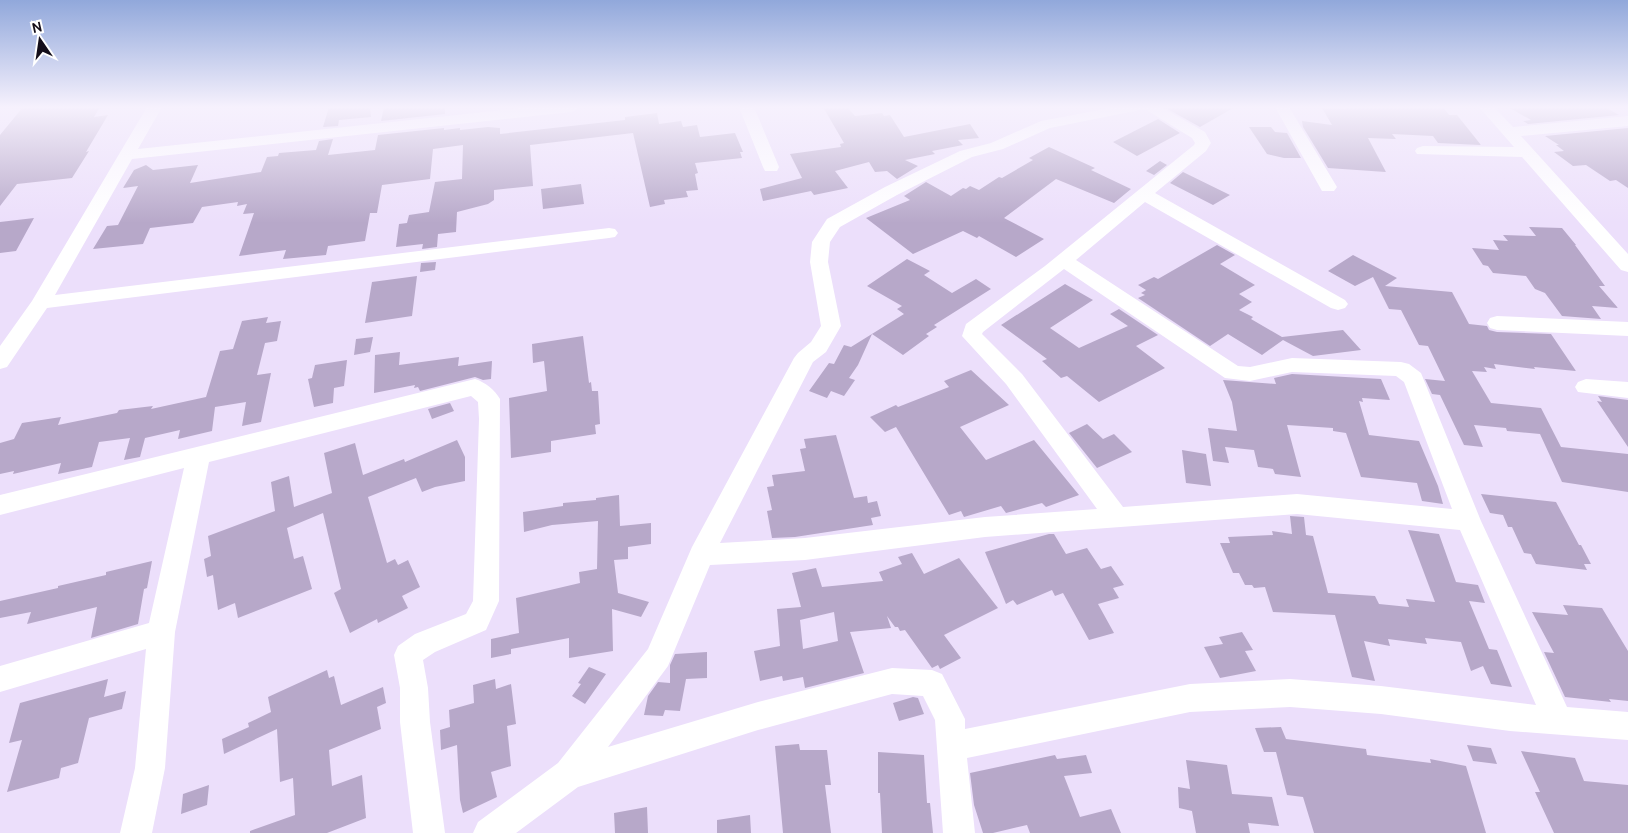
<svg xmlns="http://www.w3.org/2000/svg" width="1628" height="833" font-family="Cabin,sans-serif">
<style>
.building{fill:#b7a8c9;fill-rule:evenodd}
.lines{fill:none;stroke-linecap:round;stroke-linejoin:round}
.minor{fill:#fff;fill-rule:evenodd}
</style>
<rect width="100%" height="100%" fill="#ecdffb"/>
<path class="building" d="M23 107H100L94 117 108 115 86 152 89 151 72 178 17 184 0 206V135Z
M329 107H370L371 117 339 120 338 126 323 127Z
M384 107H445V114L381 121Z
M823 107H847L855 116 882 113 884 116 890 115 904 137 970 124 979 138 958 140 963 145 932 151 935 154 905 160 918 166 897 179 887 171 875 172 869 162 835 171 848 188 814 195 811 191 763 201 760 189 802 178 790 154 841 147 840 144 844 143Z
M1164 107H1235L1200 127Z
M1345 107H1443L1449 115H1457L1481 145 1438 143 1433 136 1392 134 1396 139 1368 138 1386 172 1328 168 1303 127 1302 121 1332 125 1322 108 1346 109Z
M1508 107H1605L1619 115 1528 124 1523 121 1531 120Z
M657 113 659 124 681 121 683 127 697 125 700 137 735 133 743 152H740L742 158 695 163 698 173 695 174 698 190 686 191 688 197 664 200 665 204 650 207 633 133 530 145 533 186 494 190V200L488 204 457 212 456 232 438 234 437 247 422 249 423 244 396 247 399 224 407 223 409 215 429 212 435 182 462 179 463 145 433 149 430 179 382 185 377 213H370L365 241 328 246 326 255 283 259 286 250 239 256 254 213 243 214 247 204 237 206 238 202 202 207 193 223 150 228 143 244 93 249 107 226 118 225 138 186 123 188 134 170 146 165 153 170 198 165 190 183 261 172 267 157 278 156 279 153 316 150 319 141 333 139 328 155 375 150 378 135 444 128V130L460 128V130L488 127 500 128V134L625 120V117Z
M1158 119 1180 133 1137 156 1113 142Z
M1249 127H1271L1275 132 1287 133 1301 158H1284L1267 154Z
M1628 128V188L1616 180 1610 181 1586 165 1573 166 1554 152 1564 151 1556 145H1559L1545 136Z
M1049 147 1095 168 1091 170 1131 189 1114 203 1056 179 1004 218 1044 239 1016 257 979 236 977 238 963 231 913 254 866 218 910 200 904 196 926 182 951 196 963 188 966 189 970 186 979 190 999 177 1002 178 1033 160 1029 158Z
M1160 161 1167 165 1154 175 1146 171Z
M1183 172 1230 195 1213 205 1170 183Z
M581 184 584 204 543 209 541 189Z
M34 218 16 251 0 253V222Z
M1529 227 1562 228 1576 245H1575L1605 286H1599L1618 308 1592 306 1601 319 1562 316 1545 293 1535 289 1526 276 1493 273 1488 266 1483 265 1472 248 1499 250 1493 240 1508 241 1503 235 1536 236Z
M1217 245 1235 255 1220 264 1255 285 1239 294 1252 302 1239 310 1253 317 1251 319 1282 337 1343 330 1361 350 1313 356 1283 340 1262 355 1228 334 1210 346 1138 298 1145 295 1141 293 1146 290 1138 285 1154 277 1158 279Z
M1353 255 1397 278 1385 286 1452 292 1469 324 1487 326 1489 330 1497 332 1551 334 1576 371 1534 367 1535 369 1494 364 1496 369 1484 367 1487 372 1472 371 1491 403 1541 408 1561 447 1628 454V492L1562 482 1540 434 1507 431 1506 428 1474 425 1483 447 1464 445 1440 395 1432 394 1425 379 1445 381 1428 346 1419 345 1401 310 1389 309 1373 277 1355 286 1328 271Z
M907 259 930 271 924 275 952 293 976 279 991 289 934 325 937 327 926 334 929 336 903 355 872 334 858 365 849 378 855 380 844 396 831 391 827 398 809 391 829 363 834 364 844 345 851 347 904 314 897 309 902 306 867 286Z
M436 262 435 270 420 272 421 263Z
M417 276 412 316 365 323 372 282Z
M1065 284 1093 300 1050 328 1079 348 1128 326 1110 314 1119 309 1158 335 1136 346 1165 368 1099 402 1067 376 1061 378 1042 361 1047 359 1001 325Z
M268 317 266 323 281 321 277 341 265 343 257 375 271 373 261 422 242 426 246 402 215 407 212 431 178 439 180 430 145 438 140 457 124 460 130 438 99 442 92 467 58 474 61 463 13 474 14 471 0 474V443L14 439 22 423 61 417 58 425 117 413 119 410 153 406 151 409 206 397 220 351 233 349 242 321Z
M583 336 589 383 591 382 592 391H598L600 424 595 425 596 434 551 441V452L511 458 509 398 547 391 544 361 533 363 532 344Z
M373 337 370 352 354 355 356 339Z
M400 352 399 365 459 357 458 366 492 361 491 379 483 380 475 377 420 391 418 387 414 388 415 385 374 393 375 355Z
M347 360 344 386 334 388 333 403 314 407 308 379 312 378 315 365Z
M971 370 1009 405 960 427 986 460 1034 440 1079 495 1046 507 1042 503 1006 513 1001 506 964 517 961 511 949 515 896 427 885 432 870 417 896 405 898 407 949 387 944 381Z
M1292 374 1381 379 1390 400 1362 398 1363 402 1359 401 1369 435 1419 441 1438 486 1443 504 1422 501 1417 483 1361 477 1346 433 1333 431V428L1287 425 1301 477 1275 474 1273 469 1258 467 1254 450 1225 447 1229 463 1213 461 1208 428 1237 431 1232 402 1223 380 1276 384 1274 378Z
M1598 396 1628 400V447L1597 401 1602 402Z
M450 403 454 411 432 419 428 409Z
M1087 424 1103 439 1114 434 1132 452 1097 468 1069 433Z
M836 435 854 498 867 496 868 503 877 501 881 516 871 518 873 525 795 537 772 538 767 511 772 510 767 487 774 486 772 475 805 471 800 449 806 448 804 439Z
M457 440 465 457V481L435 487 422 492 416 478 368 497 387 563 395 559 398 565 408 560 420 587 402 596 408 608 378 623 377 619 350 633 334 593 341 589 323 513 287 528 294 559 303 556 312 589 238 618 235 603 218 610 213 575 207 577 204 559 211 556 208 536 275 511 271 482 289 476 294 507 332 493 324 453 355 443 363 475 404 459 405 462Z
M1182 450 1206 454 1211 486 1186 483Z
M1481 494 1556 502 1579 545H1581L1591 564H1584L1587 570 1536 564 1531 554 1524 553 1512 527H1508L1503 515 1490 513Z
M619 495 620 526 651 523V544L628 547V559L614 560 618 593 649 602 641 617 612 609 613 651 569 658V638L511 649V654L491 658V639L519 633 516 598 580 583 579 572 597 569 598 521 552 525 524 532 523 512 563 506V503L596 500V498Z
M1290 516 1304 517 1306 535 1313 536 1328 593 1375 596 1379 604 1409 607 1406 599 1435 602 1408 530 1439 534 1456 582 1478 585 1485 603 1469 601 1489 649 1497 650 1512 687 1491 684 1483 666 1471 671 1461 642 1425 638 1427 644 1388 639 1390 646 1364 641 1375 681 1352 677 1335 615 1273 612 1265 587 1254 588 1252 585H1245L1239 573H1233L1220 543H1230L1228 537 1273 535 1272 531 1292 534Z
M1049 534H1054L1066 554 1087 548 1101 569 1111 566 1124 585 1113 588 1119 598 1098 604 1114 633 1089 640 1063 593 1055 596 1052 590 1017 605 1013 600 1006 604 985 552Z
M912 553 924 574 959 558 998 608 944 635 961 658 940 669 938 665 932 668 905 630 900 631 898 627H895L887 616 891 628 850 632 864 673 805 688 803 677 783 681 782 676 760 681 754 651 780 646 777 609 801 607 792 573 816 568 822 587 883 581 879 572 902 564 898 557ZM834 612 838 641 803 649 800 620Z
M152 561 147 588 144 589 138 624 91 638 97 607 27 624 31 612 0 618V601L58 588V586L106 575V572Z
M1563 605 1602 608 1628 651V701L1609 699 1611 702 1565 697 1544 652 1554 653 1532 612 1568 615Z
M1242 632 1253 650 1245 651 1256 671 1220 678 1204 647 1223 644 1219 637Z
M707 652V678L686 679 680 711 665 710 663 716 644 715 648 696 658 682 670 683V665L675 654Z
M589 667 606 674 585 704 572 696 581 684 578 683Z
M327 670 329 678 334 676 341 705 383 687 386 703 377 707 381 729 329 750 332 786 362 775 366 818 327 833H250V831L295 815 293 778 280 782 277 729 224 754 222 739 249 727 248 723 271 712 268 697Z
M108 679 104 697 126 691 122 709 89 718 78 763 61 768 59 778 7 792 22 740 9 743 20 703Z
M495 679 496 689 511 684 516 724 507 726 511 766 491 772 497 797 463 813 460 800 457 745 441 750 440 730 450 727 449 710 474 703 473 685Z
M913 697 918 698 924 714 899 721 893 703Z
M1281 727 1286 739 1366 749 1367 755 1431 763 1430 759 1466 766 1486 833H1314L1303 797 1287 795 1276 752H1264L1255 728Z
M799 744 800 750H827L831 785H825L831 833H783L775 746Z
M1467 745 1491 748 1497 764 1473 761Z
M1521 751 1575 758 1584 781 1628 785V833H1554L1535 792H1540Z
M878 752 924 755 927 803H930L933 833H882L880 793H878Z
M1055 755 1057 759 1086 755 1092 773 1064 776 1080 817 1111 809 1121 833H1030L1027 825 993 833H983L974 805 970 773Z
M1186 760 1227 765 1232 794 1272 797 1279 826 1248 823 1250 833H1196L1192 811 1179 808 1178 787 1190 789Z
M209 785 207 805 181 814 183 794Z
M647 807 648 833H615L614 813Z
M750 815 751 833H717V820Z"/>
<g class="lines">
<path class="minor" d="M147 107H162L138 149 532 107H579L576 110 571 112 132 159 55 295 609 228 615 229 618 233 615 237 609 238 47 308 7 367 0 369V346L32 301Z
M739 107H754L779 167 777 171H765L763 167Z
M1116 107H1161L1205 132 1211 143 1206 151 1155 193 1345 300 1348 304 1345 308 1338 310 1331 308 1145 202 1076 260 1238 366 1250 367 1292 358 1401 362 1409 364 1421 373 1481 521 1567 707 1628 712V740L1510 731 1381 714 1290 707 1190 712 967 758 975 833H943L935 720 923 696 892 694 758 730 578 787 516 833H473L478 822 558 763 648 649 692 547 794 358 798 353 811 342 821 326 810 262 812 242 827 219 885 187 960 151 991 143 1041 121ZM1145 109 1192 138 1195 143 1194 145 1045 266 966 324 962 336 1006 384 1097 509 985 517 805 538 720 543 813 362 826 352 841 326 828 262 830 242 840 227 897 195 972 157 1003 149 1050 128ZM1064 269 1225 378 1250 381 1292 372 1396 376 1404 382 1452 509 1297 494 1123 507 1022 374 982 334 983 332ZM1297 514 1460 530 1536 705 1381 686 1290 679 1190 684 965 729V719L942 674 932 670 892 668 758 702 608 747 668 666 710 565 805 560 985 537Z
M1275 107H1289L1337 187 1334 191H1322Z
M1479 107H1494L1513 127 1628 116V126L1521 136 1628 254V272L1621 270 1522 157 1417 154 1415 151 1417 148 1423 146 1514 147Z
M1497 316 1628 322V336L1497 330 1490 328 1487 323 1490 318Z
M475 379C485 382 495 390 500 399L499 601 486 630 435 652 423 660 428 688 430 722 445 833H413L400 722V688L394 655 398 646 415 634 466 614 473 601 479 419 478 402 471 396 209 462 175 632 165 768 152 833H120L135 768 146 649 0 692V666L149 623 184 468 0 515V495Z
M1586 379 1628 382V398L1578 392 1575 387 1578 382Z"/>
</g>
<linearGradient id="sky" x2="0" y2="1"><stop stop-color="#91a8db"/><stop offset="0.48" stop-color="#f6f1fd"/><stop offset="1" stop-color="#f6f1fd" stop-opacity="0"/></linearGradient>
<rect width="1628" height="223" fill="url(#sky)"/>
<g transform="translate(40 40) rotate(347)" stroke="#ffffff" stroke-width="4" paint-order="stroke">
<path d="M0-4L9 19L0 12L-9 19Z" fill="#140e1a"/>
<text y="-8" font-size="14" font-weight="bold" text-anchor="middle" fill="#140e1a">N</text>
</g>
</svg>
